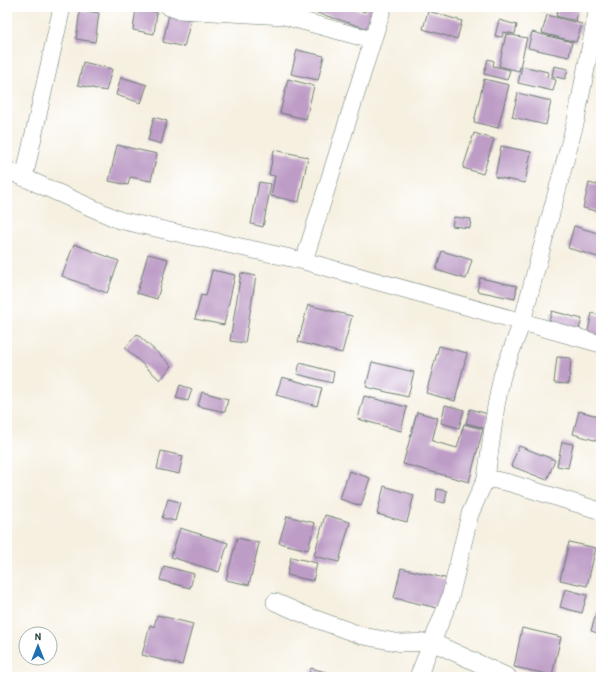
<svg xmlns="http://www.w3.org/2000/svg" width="608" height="684" font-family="'Patrick Hand',sans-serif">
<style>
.building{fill:#bd9cc6}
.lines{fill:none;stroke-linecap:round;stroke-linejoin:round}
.street-casing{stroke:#6a7c71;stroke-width:18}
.street{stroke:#fff;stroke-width:17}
</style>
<rect width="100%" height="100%" fill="#fff"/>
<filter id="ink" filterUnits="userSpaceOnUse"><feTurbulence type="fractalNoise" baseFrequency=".025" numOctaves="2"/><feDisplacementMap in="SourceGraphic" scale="8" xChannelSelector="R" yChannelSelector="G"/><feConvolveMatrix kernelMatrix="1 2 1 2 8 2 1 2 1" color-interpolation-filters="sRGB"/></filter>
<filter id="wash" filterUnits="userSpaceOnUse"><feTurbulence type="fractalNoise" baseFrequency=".012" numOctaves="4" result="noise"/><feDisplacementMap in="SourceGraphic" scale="16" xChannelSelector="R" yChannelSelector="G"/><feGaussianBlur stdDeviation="0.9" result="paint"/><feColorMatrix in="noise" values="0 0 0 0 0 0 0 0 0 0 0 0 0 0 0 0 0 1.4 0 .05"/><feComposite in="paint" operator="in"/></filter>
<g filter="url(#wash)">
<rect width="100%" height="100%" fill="#f6f0e1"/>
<g id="blocks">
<path class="building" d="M315 7H348L365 12 367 7H380L372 30 314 12Z
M529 7H545L544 12Z
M559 7H563L578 11 576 21 556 16Z
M136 8 157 12 154 34 133 30Z
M80 10 99 13 95 42 76 39Z
M428 11 462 21 457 39 423 29Z
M169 14 191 20 184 47 163 42Z
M547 15 582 24 576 42 542 33Z
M499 20 517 25 515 34 503 32 502 37 495 36Z
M532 32 572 42 569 57 528 48Z
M506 34 527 38 519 71 499 66Z
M297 50 324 56 318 80 291 74Z
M488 59 494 61 493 66 510 70 507 80 484 74Z
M83 62 112 69 106 91 78 85Z
M522 66 548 72 547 77 556 80 553 91 518 83Z
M554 66 568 69 565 79 552 76Z
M121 77 147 85 141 103 116 95Z
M288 79 314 86 306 119 280 113Z
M484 79 509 85 498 128 474 122Z
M518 93 551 101 546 125 512 117Z
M154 117 167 121 161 144 148 140Z
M474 133 494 139 483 174 463 168Z
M117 145 157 154 151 181 130 177 128 185 109 181Z
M501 146 531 152 525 183 495 177Z
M274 150 308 157 299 202 271 196 275 176 269 175Z
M598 180 601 181V212L583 208 589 183 597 185Z
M259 182 271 184 263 227 251 224Z
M454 217 471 219 470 228 452 226Z
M574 226 601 234V258L568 248Z
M74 244 119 261 107 293 62 276Z
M442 251 472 260 466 279 436 270Z
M148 254 168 259 157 299 137 293Z
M212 270 235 275 224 325 195 319 201 295 206 296Z
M241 273 256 276 245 343 230 341Z
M480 278 517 286 515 299 477 291Z
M308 305 352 316 342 353 298 342Z
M552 311 582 319 578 333 548 325Z
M592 313 601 316V339L587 335Z
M137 334 172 366 160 380 125 348Z
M439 346 467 353 455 401 426 393Z
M557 357 571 358 569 384 554 383Z
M372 362 414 372 408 397 366 387Z
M300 363 334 372 332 383 297 374Z
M282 377 322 388 317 406 276 395Z
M180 385 192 389 188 401 176 398Z
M202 392 228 399 225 412 198 406Z
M364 396 407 407 401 431 358 419Z
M445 405 464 410 459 428 441 423Z
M470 409 488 414 484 428 466 423Z
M579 411 601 417V442L573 434Z
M417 412 438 418 432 441 457 448 464 424 483 429 469 482 403 464Z
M562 442 573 444 568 468 557 466Z
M519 446 555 460 547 480 511 466Z
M161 451 183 456 179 474 157 469Z
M349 471 370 478 361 506 340 499Z
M384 486 414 495 407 522 377 514Z
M437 489 447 491 445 503 436 501Z
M168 499 180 502 175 521 162 518Z
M325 515 350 522 339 562 314 556Z
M287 516 315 523 308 550 279 543Z
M180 528 228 543 219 572 171 557Z
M237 538 259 543 249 585 226 580Z
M569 542 596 548 587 586 560 580Z
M291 557 317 563 313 581 287 575Z
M164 566 194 574 190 588 160 580Z
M401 568 449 579 442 609 394 598Z
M565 589 587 595 582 613 560 607Z
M599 604H601V634L591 631Z
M157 615 193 624 182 665 142 655 150 625 154 627Z
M522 628 561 637 552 675 514 667Z
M311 668 343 677H308Z"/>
</g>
</g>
<g filter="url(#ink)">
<use href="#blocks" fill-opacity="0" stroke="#6a7c71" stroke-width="1"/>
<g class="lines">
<defs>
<path id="street" d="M169 7 178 10 284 16 372 40
M7 170 119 220 304 261 601 344
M24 178 62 7
M304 261 383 7
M486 478 510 483 601 511
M275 602 310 617 363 636 401 643 432 642 508 677
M418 677 450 598 470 514 486 478 496 406 502 376 522 322 576 120 598 7"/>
</defs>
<use href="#street" class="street-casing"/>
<use href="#street" class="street"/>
</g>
</g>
<rect width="608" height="684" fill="none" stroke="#fff" stroke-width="24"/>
<g transform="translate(38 646)"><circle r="19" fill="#ffffff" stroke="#a5b1ae"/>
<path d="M0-3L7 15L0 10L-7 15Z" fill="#1f6fb2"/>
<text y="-6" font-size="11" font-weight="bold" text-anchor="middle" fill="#1f3d34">N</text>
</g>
</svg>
